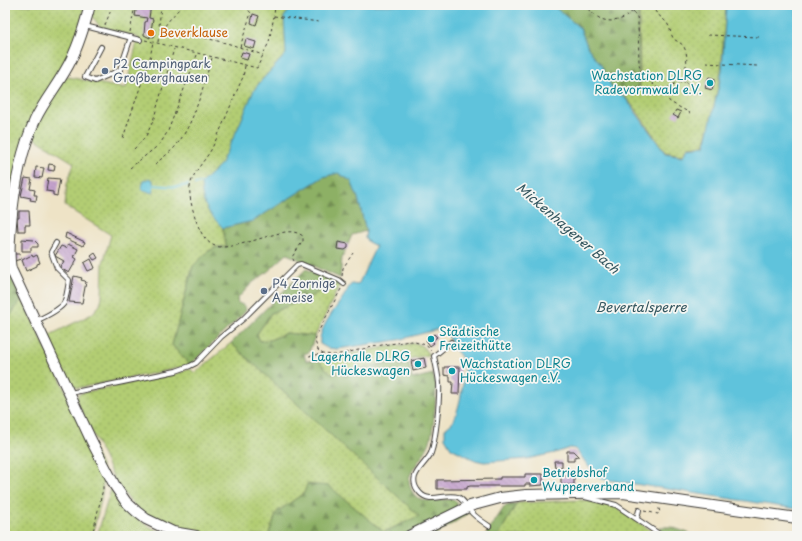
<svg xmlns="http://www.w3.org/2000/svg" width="802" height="541" font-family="'Playpen Sans',sans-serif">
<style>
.grass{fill:url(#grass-dots);stroke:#677448}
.forest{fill:url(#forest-firs);stroke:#546640}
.water{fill:#5ec3dc;stroke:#3d707c}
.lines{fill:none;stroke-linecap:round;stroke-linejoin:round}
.stream{stroke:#5ec3dc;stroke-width:2}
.building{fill:url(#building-back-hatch)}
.service-casing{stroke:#3c3a36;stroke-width:6}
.tertiary-casing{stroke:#3c3a36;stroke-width:12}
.path{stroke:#3c3a36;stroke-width:1;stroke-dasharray:3 3;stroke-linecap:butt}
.service{stroke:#fff;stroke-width:4}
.tertiary{stroke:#fff;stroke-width:10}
.food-dot{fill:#e8710a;stroke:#f6f6f2;stroke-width:1.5}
.service-dot{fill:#5c6f8a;stroke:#f6f6f2;stroke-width:1.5}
.culture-dot{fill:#0f9aa8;stroke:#f6f6f2;stroke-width:1.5}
.labels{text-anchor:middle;stroke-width:3.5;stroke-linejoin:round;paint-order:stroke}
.food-label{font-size:12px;fill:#c56008;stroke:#f6f6f2;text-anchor:start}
.service-label{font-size:12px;fill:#4e5e75;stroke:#f6f6f2;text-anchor:start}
.culture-label{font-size:12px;fill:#0d838f;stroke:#f6f6f2;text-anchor:start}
.water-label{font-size:13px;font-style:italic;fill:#33565f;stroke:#f6f6f2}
</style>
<defs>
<pattern id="grass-dots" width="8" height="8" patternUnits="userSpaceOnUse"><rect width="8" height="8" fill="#b2cd73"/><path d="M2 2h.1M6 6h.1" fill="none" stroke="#98af63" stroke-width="1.8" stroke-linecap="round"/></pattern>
<pattern id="forest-firs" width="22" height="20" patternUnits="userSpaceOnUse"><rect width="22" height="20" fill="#8db065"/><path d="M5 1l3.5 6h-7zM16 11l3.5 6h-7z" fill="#728e52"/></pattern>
<pattern id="building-back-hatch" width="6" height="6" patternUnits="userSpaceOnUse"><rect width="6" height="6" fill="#c5a3cd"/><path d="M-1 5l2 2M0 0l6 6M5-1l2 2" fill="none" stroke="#9f84a6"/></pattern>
</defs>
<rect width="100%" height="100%" fill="#f6f6f2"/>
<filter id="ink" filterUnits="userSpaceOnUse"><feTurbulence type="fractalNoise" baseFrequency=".025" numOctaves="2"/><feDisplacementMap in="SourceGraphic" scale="8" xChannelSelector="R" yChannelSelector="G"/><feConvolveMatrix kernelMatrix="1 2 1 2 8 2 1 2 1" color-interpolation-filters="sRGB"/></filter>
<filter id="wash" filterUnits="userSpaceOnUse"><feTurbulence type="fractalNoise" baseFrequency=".012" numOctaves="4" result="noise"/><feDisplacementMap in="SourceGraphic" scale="16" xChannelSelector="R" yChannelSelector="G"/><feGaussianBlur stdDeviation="0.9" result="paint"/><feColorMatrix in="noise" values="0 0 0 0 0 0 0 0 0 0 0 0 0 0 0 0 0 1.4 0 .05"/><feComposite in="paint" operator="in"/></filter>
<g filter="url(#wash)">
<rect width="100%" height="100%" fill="#eee3c6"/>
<path class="grass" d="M5 5H85L77 42 34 116 7 230 5 231Z
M92 5H294L284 17 286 54 261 81 254 90 238 128 220 165 201 183 208 211 223 228 227 247H217L207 252 193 266 172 345 190 365 155 373 78 388 70 384 46 337 92 314 100 305 102 297 103 263 111 235 65 206 67 184 74 163 31 136 64 76 126 89 138 37 100 27 91 14Z
M639 5H726L721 71 712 118 704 145 688 147 683 155 665 152 636 110 622 93 640 87Z
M341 283 315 336 286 333 270 340 260 341 257 334 271 313 314 295C322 287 331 287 341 283Z
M22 298 101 466C107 488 97 514 92 536H5V324Z
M231 343 420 516 384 532 329 487 304 493 277 512 268 536H222L181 530 163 524 136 508 117 485 76 399 77 396 81 393 175 374 190 369 195 373Z
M417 343 423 347 429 355 331 374 318 360 386 347Z
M111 489C129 511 146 531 175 536H97Z
M581 500 599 502 616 507 659 536H498L517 503Z"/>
<path class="forest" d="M552 5H638L639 87 620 92 611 86 601 65 588 48 580 28Z
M338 173 351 181 358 198 366 231 352 235 342 258 340 278 287 254 266 273 252 283 238 298 237 300 238 303 245 306 246 311 190 365 172 345 193 266 207 252 217 247H226L223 228 253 221 323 177Z
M306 269 341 283C331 287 322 287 314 295L271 313 257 334 260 341 270 340 286 333 315 336 309 352 304 354 306 361 318 360 331 374 408 360 412 379 433 374C434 379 436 384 436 389 436 399 433 436 429 444 425 455 411 469 409 479 409 486 412 494 418 498 430 504 443 498 455 500L457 502V508L450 513 403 536H268L277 512 304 493 307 484 329 486 384 532 419 516 231 343Z
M8 277 11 278 22 298 5 324V280Z
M517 503 498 536H485L505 506Z
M464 512 469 513 433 536H414Z
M662 527H671L697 536H670L659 529Z"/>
<path class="water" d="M294 5H552L580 28 588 48 601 65 611 86 627 100 665 153 683 156 688 148 705 146 722 71 726 5H797V509L602 479 588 466 581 456 575 449 570 448 555 453 526 459 484 462 475 460 451 448 445 438V429C447 427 450 425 452 423 459 413 465 378 464 366 463 356 458 354 453 347 447 338 452 333 439 329L398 340 337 349 327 348 320 344C318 327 337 308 345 294 348 290 348 286 352 284L357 285 359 283 376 246 368 242 365 238 366 231 358 198 351 181 338 173 323 177 253 221 223 228C208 212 202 206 201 183L220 165 238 128 254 90 261 81 286 54 284 17Z
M149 178 153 180 154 192 152 193 141 189 144 181Z"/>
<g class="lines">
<path class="stream" d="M195 184 201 183
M153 185 177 187 188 185"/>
</g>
<g id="blocks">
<path class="building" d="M137 5H151L149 18 153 19 151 30 155 31 154 37 150 36V38L144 35 145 22H146L147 18 135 16Z
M253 14 259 16 256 25 251 23Z
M246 39 256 42 254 49 244 46Z
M242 52 249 54 247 60 240 58Z
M709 77 715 79 712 90 705 88Z
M676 110 681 112 678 118 673 115Z
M49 164 55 165 54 171 48 170Z
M36 167 44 168 42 178 35 177Z
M25 178 32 179 30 189 35 190 34 195H37L36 201 30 200 31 198 21 196Z
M48 178 60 179 57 196 53 195V192L46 191Z
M19 211H29L30 225H25V231H18L17 218H19Z
M66 233 85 242 83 246 65 238Z
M22 239 34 240 38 244V247H31V251H22Z
M338 242 348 244V248L345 250 337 249Z
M68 244 78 249 74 257 77 259 69 273 60 268 64 261 55 256 61 246 66 248Z
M95 253 98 258 94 260 91 256Z
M14 254H20L21 259 14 261Z
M32 255 33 257 37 255 40 263 37 264V266L26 271 22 260Z
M91 259 95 268 88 271 84 263Z
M74 276 82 278 81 280 85 281 86 282 82 303 69 302Z
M434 334 437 337 432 341 434 343 430 346 426 340Z
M424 358 426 368 413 371 411 361Z
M444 367H460L459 394H452L453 382H450V376L444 375Z
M567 451H574L579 456 574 457V461H567Z
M554 461H562V467H555Z
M525 474H543V485L530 486V484H525V486H470L467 487V489H437V480L500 479V477H525Z
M561 476H574V485H561Z"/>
</g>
</g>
<g filter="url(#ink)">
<use href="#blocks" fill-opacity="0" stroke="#3c3a36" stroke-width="1"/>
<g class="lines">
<defs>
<path id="service" d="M85 26 140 40
M101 47 85 77 95 81 120 70 131 37
M36 321C44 317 60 310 64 303 67 296 68 287 69 280L57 268 51 252 56 243
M451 342 434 356C436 365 438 374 439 383 440 398 436 439 431 453 426 465 404 476 420 493 430 504 445 493 458 497 464 500 468 508 472 513 477 518 483 522 489 526
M70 393 176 371 190 366 196 363 221 337 243 319 297 265 301 264 339 280 344 284
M585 497 616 505 662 536
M637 518 639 510"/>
<path id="tertiary" d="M90 5C85 24 80 42 71 60 61 81 45 99 35 120 20 153 14 188 11 224 10 239 8 254 11 269L91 440 115 486 126 502 137 512 146 519 173 532 196 536
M409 536 470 506 500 498 526 495 623 493 797 518"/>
</defs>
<use href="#service" class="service-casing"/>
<use href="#tertiary" class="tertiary-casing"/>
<path class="path" d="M243 5 274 7
M584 5C588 9 591 13 596 16 609 26 630 20 636 5
M653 5C654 14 661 16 666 22 671 27 670 35 674 39 677 42 681 42 684 47 694 66 672 77 698 94
M633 12 637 17 638 22 639 63 641 75 662 91 670 102 690 113
M274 16 319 22
M105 25 113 5
M164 28 230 44 263 55
M161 31 159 27 161 5
M130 32 135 5
M708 35 759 37
M145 40 257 68 269 42 274 16 275 5
M158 42C158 31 175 13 183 5
M240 47 251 13 244 5
M706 63 757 66
M245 66 243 77C232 101 223 126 211 150 204 162 192 173 190 187 189 197 192 207 195 217 198 227 204 242 215 246 228 251 265 236 280 233 289 231 296 231 303 236V241L292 257 294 261
M662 91 678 82H685
M123 138 150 58 153 42
M134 149 146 136 153 121 174 49
M155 164C161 159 168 154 174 148 195 124 202 88 212 58
M130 168 160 144 168 131 197 55
M342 276 343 268 353 253
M341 289 317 334 315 341 318 350 323 354 335 355 382 345 411 341 426 345 431 351
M309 356 322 354
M644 511 658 514 660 512 658 506
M92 536 103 489V482"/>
<use href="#service" class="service"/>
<use href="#tertiary" class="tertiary"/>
</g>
</g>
<circle class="food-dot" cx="151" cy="33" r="4"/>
<g class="service-dot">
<circle cx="105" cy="71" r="4"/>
<circle cx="264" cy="291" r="4"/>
</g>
<g class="culture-dot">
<circle cx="710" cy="83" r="4"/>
<circle cx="431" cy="339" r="4"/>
<circle cx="418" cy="364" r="4"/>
<circle cx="452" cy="371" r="4"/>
<circle cx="534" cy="480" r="4"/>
</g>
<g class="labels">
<g class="food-label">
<text x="159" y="37">Beverklause</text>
</g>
<g class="service-label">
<text x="113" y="68">P2 Campingpark<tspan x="113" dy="14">Großberghausen</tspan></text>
<text x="272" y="288">P4 Zornige<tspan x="272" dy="14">Ameise</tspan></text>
</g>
<g class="culture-label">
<text x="702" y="80" text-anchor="end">Wachstation DLRG<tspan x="702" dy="14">Radevormwald e.V.</tspan></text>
<text x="439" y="336">Städtische<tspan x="439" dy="14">Freizeithütte</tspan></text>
<text x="410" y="361" text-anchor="end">Lagerhalle DLRG<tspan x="410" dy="14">Hückeswagen</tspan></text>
<text x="460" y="368">Wachstation DLRG<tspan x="460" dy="14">Hückeswagen e.V.</tspan></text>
<text x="542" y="477">Betriebshof<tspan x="542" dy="14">Wupperverband</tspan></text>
</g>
<g class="water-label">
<text transform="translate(568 228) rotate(41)" y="5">Mickenhagener Bach</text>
<text x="641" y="312">Bevertalsperre</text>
</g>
</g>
<rect width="802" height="541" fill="none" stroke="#f6f6f2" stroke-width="20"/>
</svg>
